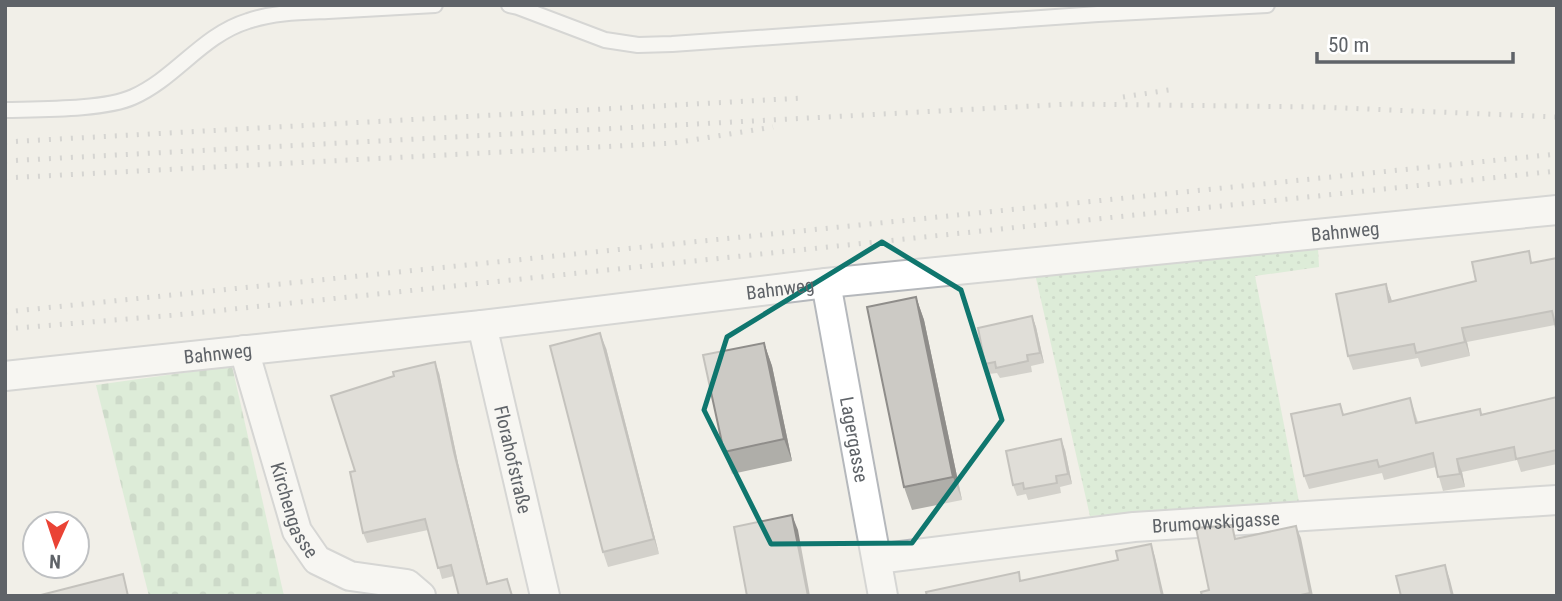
<svg xmlns="http://www.w3.org/2000/svg" width="1562" height="601" font-family="'Roboto Condensed',sans-serif">
<style>
.green{fill:url(#green-dots)}
.cemetery{fill:url(#cemetery-stones)}
.lines{fill:none;stroke-linecap:round;stroke-linejoin:round}
.lane-casing{stroke:#b5b8bc;stroke-width:18}
.street-casing{stroke:#b5b8bc;stroke-width:32}
.lane{stroke:#fff;stroke-width:14}
.street{stroke:#fff;stroke-width:28}
.rail{stroke:#b6b7b8;stroke-width:5;stroke-dasharray:2 9;stroke-linecap:butt}
.wall{fill:#afaea9}
.shaded-wall{fill:#8f8d8a}
.building{fill:#cccac5;stroke:#8f8d8a;stroke-width:2}
.marked{fill:none;stroke:#0f766e;stroke-width:5;stroke-linejoin:round}
.labels{text-anchor:middle;stroke-width:6;stroke-linejoin:round;paint-order:stroke}
.street-label{font-size:19px;fill:#5f6368;stroke:#fff}
</style>
<defs>
<pattern id="green-dots" width="8" height="8" patternUnits="userSpaceOnUse" patternTransform="scale(1.75)"><rect width="8" height="8" fill="#c5e8c5"/><path d="M2 2h.1M6 6h.1" fill="none" stroke="#a3c0a4" stroke-width="1.8" stroke-linecap="round"/></pattern>
<pattern id="cemetery-stones" width="16" height="16" patternUnits="userSpaceOnUse" patternTransform="scale(1.75)"><rect width="16" height="16" fill="#c5e8c5"/><path d="M2 7V4a2 2 0 0 1 4 0v3zM10 15v-3a2 2 0 0 1 4 0v3z" fill="#a3c0a4"/></pattern>
</defs>
<rect width="100%" height="100%" fill="#f1efe8"/>
<path class="green" d="M1317 230 1319 267 1255 276 1299 502 1090 516 1031 256Z"/>
<path class="cemetery" d="M232 366 284 596H149L96 385Z"/>
<g class="lines">
<defs>
<path id="lane" d="M509 5 518 7 605 40 638 45 672 44 1098 14 1267 5
M5 110C38 109 105 110 133 97 176 78 202 35 248 21 274 12 302 12 328 11 364 9 399 7 435 5"/>
<g id="street">
<path id="s1" d="M826 283 883 596"/>
<path id="s2" d="M482 325 545 596"/>
<path id="s3" d="M244 350 297 531 317 560 350 576 407 584 421 596"/>
<path id="s4" d="M5 376 482 325 826 283 1557 210"/>
<path id="s5" d="M877 559 1134 527 1557 500"/>
</g>
</defs>
<use href="#lane" class="lane-casing"/>
<use href="#street" class="street-casing"/>
<use href="#lane" class="lane"/>
<use href="#street" class="street"/>
<path class="rail" d="M1123 97 1175 89
M5 142 803 98
M5 161 1070 104 1319 107 1557 117
M5 178 674 143 773 127
M5 312 1557 154
M5 329 176 315 1557 171"/>
</g>
<path class="wall" d="M1557 258 1555 325 1467 342 1470 356 1421 367 1418 358 1353 370 1348 356 1386 284 1392 301 1476 281 1534 263Z
M916 297 924 320 962 500 912 510 904 487Z
M1032 316 1036 327 1044 363 1031 366 1032 372 1000 378 997 373 989 374 985 364Z
M764 343 772 366 792 461 732 474 724 452Z
M606 348 659 554 608 567 603 552Z
M439 373 458 463 488 584 507 579 513 596H459L454 576 442 579 428 530 367 543 363 533 355 471 394 376Z
M1557 397V464L1521 472 1517 460 1462 472 1465 487 1443 491 1436 467 1384 480 1382 473 1309 489 1304 476 1344 415 1410 398 1418 422 1480 409 1482 414Z
M1065 450 1072 484 1060 487 1061 493 1028 500 1026 494 1017 496 1013 485Z"/>
<path class="shaded-wall" d="M1386 284 1391 298 1395 316 1389 302Z
M916 297 924 320 962 500 953 477Z
M1032 316 1036 327 1044 363 1040 353Z
M1462 328 1467 342 1470 356 1465 342Z
M600 333 606 348 659 554 654 539Z
M764 343 772 366 792 461 784 439Z
M435 362 439 373 458 463 491 595 487 584 454 452Z
M1061 439 1065 450 1072 484 1068 474Z
M1457 459 1462 472 1465 487 1460 474Z
M792 515 798 530 810 596H808Z
M1296 526 1301 538 1313 596H1311L1310 593Z
M1151 544 1155 557 1164 596H1162Z
M1445 565 1450 580 1454 596H1452Z"/>
<path class="building" d="M1529 251 1531 263 1557 258V332L1552 311 1462 328 1465 342 1416 353 1414 344 1348 356 1336 294 1386 284 1389 302 1476 281 1472 262Z
M916 297 953 477 904 487 867 307Z
M1032 316 1040 353 1027 355 1028 361 996 368 995 362 985 364 978 328Z
M600 333 654 539 603 552 550 346Z
M764 343 784 439 724 452 703 355Z
M435 362 454 452 487 584 507 579 512 596H459L451 565 438 568 425 519 363 533 350 472 355 471 331 396 394 376 393 372Z
M1557 397V450L1516 459 1514 447 1457 459 1460 474 1438 477 1433 453 1379 467 1377 460 1304 476 1291 414 1340 404 1343 415 1410 398 1416 423 1480 409 1481 415Z
M1061 439 1068 474 1056 476 1057 483 1024 489 1023 483 1013 485 1006 451Z
M792 515 808 596H747L734 527Z
M1232 525 1235 539 1296 526 1310 593 1296 596H1202L1201 592 1209 590 1196 528Z
M1151 544 1162 596H927L926 592 1019 572 1020 581 1118 560 1116 551Z
M1445 565 1452 596H1401L1396 576Z
M123 574 128 596H37Z"/>
<path d="M0 0H1562V601H0ZM882 242 961 290 1002 420 912 543 771 544 704 410 727 337Z" fill="#f1efe8" fill-opacity=".55" fill-rule="evenodd"/>
<path class="marked" d="M882 242 961 290 1002 420 912 543 771 544 704 410 727 337Z"/>
<g class="labels">
<g class="street-label">
<text dy="7" stroke="none"><textPath href="#s4" startOffset="1348">Bahnweg</textPath></text>
<text dy="7" stroke="none"><textPath href="#s4" startOffset="780">Bahnweg</textPath></text>
<text dy="7" stroke="none"><textPath href="#s4" startOffset="214">Bahnweg</textPath></text>
<text dy="7" stroke="none"><textPath href="#s1" startOffset="159">Lagergasse</textPath></text>
<text dy="7" stroke="none"><textPath href="#s2" startOffset="138">Florahofstraße</textPath></text>
<text dy="7" stroke="none"><textPath href="#s3" startOffset="168">Kirchengasse</textPath></text>
<text dy="7" stroke="none"><textPath href="#s5" startOffset="341">Brumowskigasse</textPath></text>
</g>
</g>
<rect width="1562" height="601" fill="none" stroke="#5f6368" stroke-width="14"/>
<g transform="translate(56 545) rotate(183)"><circle r="33" fill="#ffffff" stroke="#bfc1c3" stroke-width="2"/>
<path d="M0-5L12 26L0 18L-12 26Z" fill="#ea4335"/>
<text y="-10" font-size="19" font-weight="bold" text-anchor="middle" fill="#5f6368">N</text>
</g>
<path d="M1317 52v10h196v-10" fill="none" stroke="#5f6368" stroke-width="3.5"/>
<text x="1328" y="52" font-size="21" fill="#5f6368" stroke="#ffffff" stroke-width="5" paint-order="stroke">50 m</text>
</svg>
